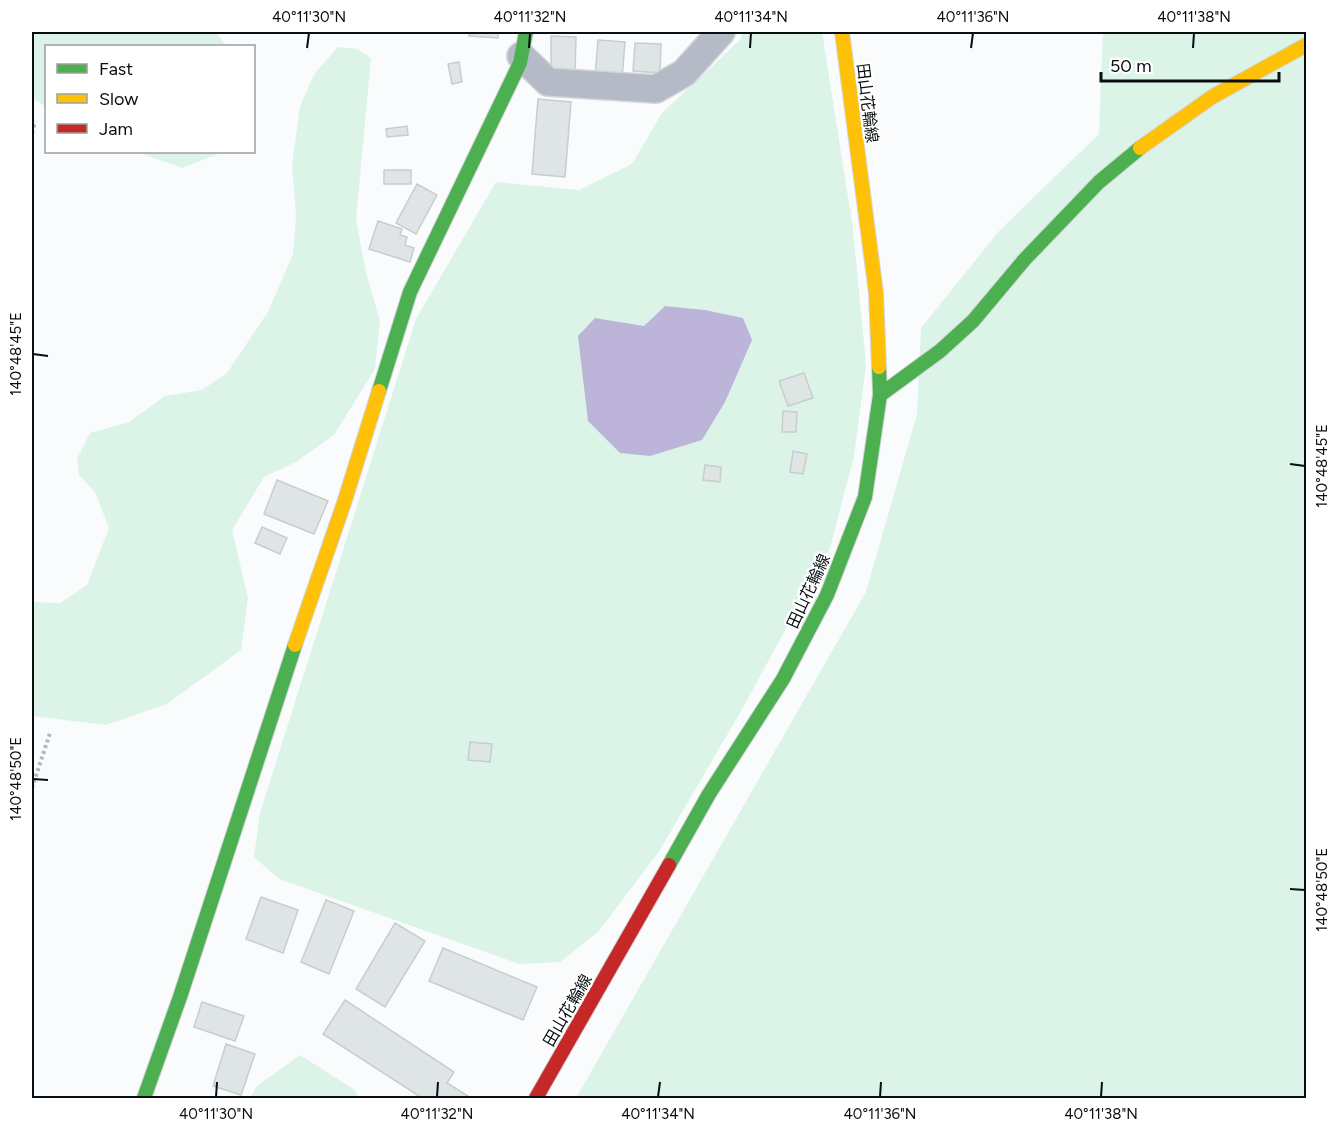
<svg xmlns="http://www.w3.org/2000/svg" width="1338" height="1130" font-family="Figtree,'Noto Sans JP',sans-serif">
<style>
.green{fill:#dbf4e7;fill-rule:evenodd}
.water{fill:#bcb4d9}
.building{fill:#dfe4e5;stroke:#c8cdce;stroke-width:1.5}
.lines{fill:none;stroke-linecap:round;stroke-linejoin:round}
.street-casing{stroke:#d3d5d6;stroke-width:30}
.fast-casing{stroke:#d3d5d6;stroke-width:16}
.slow-casing{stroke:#d3d5d6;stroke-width:16}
.jam-casing{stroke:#d3d5d6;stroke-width:16}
.path{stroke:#b2b6bd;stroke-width:4;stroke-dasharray:3 3;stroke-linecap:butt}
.street{stroke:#b4bbc7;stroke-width:27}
.fast{stroke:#4caf50;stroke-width:14}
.slow{stroke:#ffc107;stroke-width:14}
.jam{stroke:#c62828;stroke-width:14}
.ticks{fill:none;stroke:#080e11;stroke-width:2}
.labels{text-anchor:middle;stroke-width:4.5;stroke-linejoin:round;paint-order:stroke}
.street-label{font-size:16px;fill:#080e11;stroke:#fff}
.neatline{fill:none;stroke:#080e11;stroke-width:2}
.ticks-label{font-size:15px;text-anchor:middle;fill:#080e11}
</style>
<rect width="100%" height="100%" fill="#f9fbfd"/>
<path class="green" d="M32 32H206L217 34 227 46H46V107L33 98 32 101Z
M742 32H822L853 229 866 365 854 456 830 548 741 711 660 850 599 931 560 962 519 964 279 879 254 857 260 813 416 319 496 182 579 190 632 164 662 113 741 39ZM665 306 705 310 742 318 578 337 596 318 644 326Z
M1103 32H1306V1098H576L866 592 917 414 921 328 999 231 1099 134Z
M338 47 357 49 371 58 356 219 366 273 380 321 375 369 334 435 296 462 264 477 232 530 248 598 241 650 167 704 106 725 32 716V602L60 603 87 585 109 528 95 492 79 475 77 459 90 433 129 422 165 396 202 390 227 373 268 312 293 254 296 216 292 165 300 106 315 73Z
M138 152H223L182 168Z
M300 1055 355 1090 358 1098H250L257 1086Z"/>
<path class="water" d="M665 306 705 310 743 318 752 340 725 402 702 440 650 456 620 453 588 421 578 336 595 318 644 326Z"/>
<path class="building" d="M469 32H498V38L469 36Z
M551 36 576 37 575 72H551Z
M598 40 625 42 622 80 595 78Z
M635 43 661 44 660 73 633 71Z
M459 62 462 82 452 84 448 64Z
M538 99 571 102 565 177 532 174Z
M407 126 408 135 387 137 386 129Z
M384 170H411V184H384Z
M417 184 437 195 416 234 396 223Z
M378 221 402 229 400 235 407 237 405 245 414 248 410 262 369 249Z
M804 373 813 398 788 406 779 381Z
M783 411 797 412 796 432H782Z
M793 451 807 454 803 474 790 472Z
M705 465 721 467 720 482 703 480Z
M277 480 328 501 314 534 264 514Z
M262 527 287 538 280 554 255 543Z
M470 742 492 744 490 762 468 760Z
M261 897 298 910 283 953 246 939Z
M326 900 354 911 329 974 301 962Z
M395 923 425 941 385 1007 356 989Z
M443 948 537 987 523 1020 429 981Z
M345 1000 454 1072 447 1083 471 1098H422L323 1034Z
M202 1002 244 1016 235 1041 194 1027Z
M226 1044 255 1054 241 1095 213 1086Z"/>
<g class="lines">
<defs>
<path id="street" d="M521 56 548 82 656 89 684 73 721 32"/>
<path id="fast" d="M379 391 410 292 520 63 526 32
M880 395 940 351 973 321 1025 259 1099 182 1140 148
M669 865 709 794 783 679 827 595 865 497 880 395 879 367
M144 1098 180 997 295 645"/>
<path id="slow" d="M842 32 876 293 879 367
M1140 148 1212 97 1306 45
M295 645 344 503 379 391"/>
<path id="jam" d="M536 1098 669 865"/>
</defs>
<use href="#street" class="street-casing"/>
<use href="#fast" class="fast-casing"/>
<use href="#slow" class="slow-casing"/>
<use href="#jam" class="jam-casing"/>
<path class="path" d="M32 133 35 121
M32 788 50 733"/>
<use href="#street" class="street"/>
<use href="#fast" class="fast"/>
<use href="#slow" class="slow"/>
<use href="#jam" class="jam"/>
</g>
<path class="ticks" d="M307 48 309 33M529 48 530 33M750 48 751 33M971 48 973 33M1193 48 1194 33M33 354 48 356M1290 464 1305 466M33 779 48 780M1290 889 1305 890M216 1097 217 1082M437 1097 438 1082M658 1097 660 1082M880 1097 881 1082M1101 1097 1102 1082"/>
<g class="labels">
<g class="street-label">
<text transform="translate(868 103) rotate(83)" y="6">田山花輪線</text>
<text transform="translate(808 591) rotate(-65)" y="6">田山花輪線</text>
<text transform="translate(567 1010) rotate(-60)" y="6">田山花輪線</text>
</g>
</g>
<rect width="1338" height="1130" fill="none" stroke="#ffffff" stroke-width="66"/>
<rect x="45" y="45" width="210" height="108" fill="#ffffff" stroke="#9c9fa0" stroke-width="1.5"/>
<rect x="57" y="64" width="30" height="9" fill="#4caf50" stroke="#9c9fa0" stroke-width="1.5"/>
<text x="99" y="75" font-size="18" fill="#080e11">Fast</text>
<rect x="57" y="94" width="30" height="9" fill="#ffc107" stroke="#9c9fa0" stroke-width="1.5"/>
<text x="99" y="105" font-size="18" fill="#080e11">Slow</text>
<rect x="57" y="124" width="30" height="9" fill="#c62828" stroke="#9c9fa0" stroke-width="1.5"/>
<text x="99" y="135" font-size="18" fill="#080e11">Jam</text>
<path d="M1101 72v9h178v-9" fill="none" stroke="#080e11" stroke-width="3"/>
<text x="1110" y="72" font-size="18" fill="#080e11" stroke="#ffffff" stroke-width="4.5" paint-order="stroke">50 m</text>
<rect x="33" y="33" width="1272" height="1064" class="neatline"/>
<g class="ticks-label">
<text x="309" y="22">40°11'30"N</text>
<text x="530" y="22">40°11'32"N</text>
<text x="751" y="22">40°11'34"N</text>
<text x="973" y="22">40°11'36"N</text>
<text x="1194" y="22">40°11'38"N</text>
<text transform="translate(16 354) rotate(-90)" y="5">140°48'45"E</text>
<text transform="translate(1322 466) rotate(-90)" y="5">140°48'45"E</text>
<text transform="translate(16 779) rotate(-90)" y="5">140°48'50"E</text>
<text transform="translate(1322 890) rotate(-90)" y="5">140°48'50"E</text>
<text x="216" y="1119">40°11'30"N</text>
<text x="437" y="1119">40°11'32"N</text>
<text x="658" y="1119">40°11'34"N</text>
<text x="880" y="1119">40°11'36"N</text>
<text x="1101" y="1119">40°11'38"N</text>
</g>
</svg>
